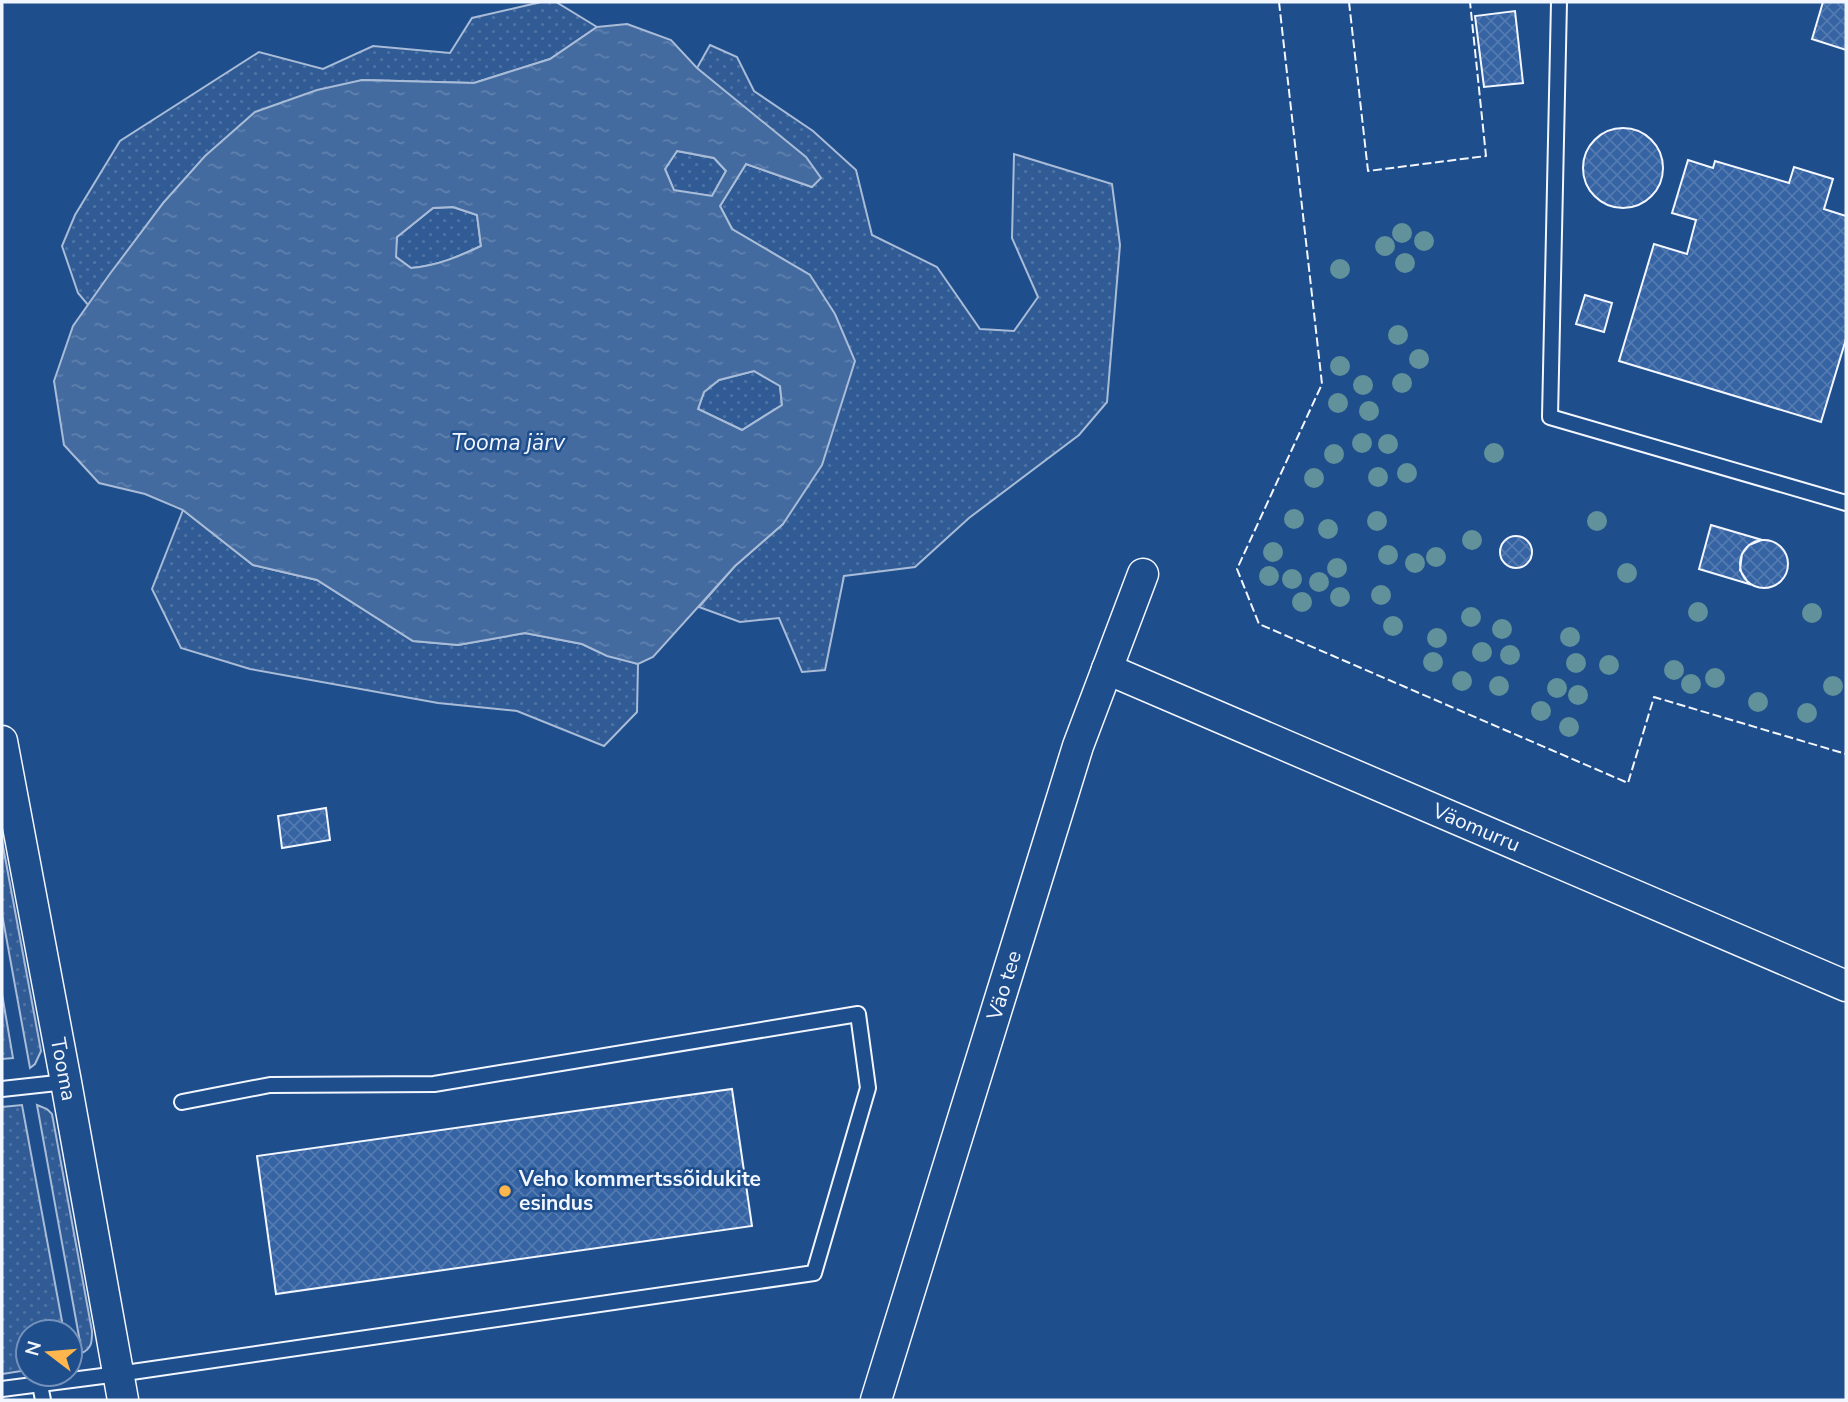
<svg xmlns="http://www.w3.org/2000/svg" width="1848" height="1402" font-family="'Nunito Sans',sans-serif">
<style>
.grass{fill:url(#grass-dots);stroke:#a8bbd7;stroke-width:2}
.water{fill:url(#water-ripples);stroke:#a8bbd7;stroke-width:2;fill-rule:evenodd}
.building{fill:url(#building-cross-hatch);stroke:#f2f6ff;stroke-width:2}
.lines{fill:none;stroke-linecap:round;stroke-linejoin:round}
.lane-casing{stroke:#f2f6ff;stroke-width:18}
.street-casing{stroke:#f2f6ff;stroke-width:33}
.lane{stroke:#1f4e8c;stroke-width:14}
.street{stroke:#1f4e8c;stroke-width:30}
.fence{stroke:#f2f6ff;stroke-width:2;stroke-dasharray:9 3.5;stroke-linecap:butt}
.tree{fill:#61919a}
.poi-dot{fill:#ffb74d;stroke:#1f4e8c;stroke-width:2.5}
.labels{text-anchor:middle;stroke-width:5;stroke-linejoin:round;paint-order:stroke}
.street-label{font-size:21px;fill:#f2f6ff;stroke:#1f4e8c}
.poi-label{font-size:21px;font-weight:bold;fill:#f2f6ff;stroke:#1f4e8c;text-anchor:start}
.water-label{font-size:23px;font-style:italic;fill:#f2f6ff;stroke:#1f4e8c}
</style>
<defs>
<pattern id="grass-dots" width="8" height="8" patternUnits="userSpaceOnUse" patternTransform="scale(1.75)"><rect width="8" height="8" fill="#305b95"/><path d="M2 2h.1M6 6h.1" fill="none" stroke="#4e73a5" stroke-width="1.8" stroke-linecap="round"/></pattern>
<pattern id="water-ripples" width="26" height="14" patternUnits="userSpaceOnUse" patternTransform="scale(1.75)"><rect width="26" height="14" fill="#446ba0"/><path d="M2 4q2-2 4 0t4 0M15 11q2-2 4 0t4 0" fill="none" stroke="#5f81ae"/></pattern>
<pattern id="building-cross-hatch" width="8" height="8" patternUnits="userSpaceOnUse" patternTransform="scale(1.75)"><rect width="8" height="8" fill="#3563a3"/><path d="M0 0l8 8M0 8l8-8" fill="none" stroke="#537ab1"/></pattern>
</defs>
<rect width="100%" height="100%" fill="#1f4e8c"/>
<path class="grass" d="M541 2H556L597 27 550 59 474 83 362 80 164 202 88 305 78 293 62 246 75 215 120 141 259 52 323 69 373 46 450 53 472 18Z
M710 45 737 57 754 91 813 131 856 170 872 235 937 267 980 329 1014 331 1038 297 1012 238 1014 154 1112 184 1120 245 1107 402 1079 435 969 518 915 567 844 576 825 670 802 672 779 618 740 622 699 607 735 566 783 524 810 275 732 229 720 206 746 164 812 187 697 68Z
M677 151 714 158 726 171 712 196 674 191 665 169Z
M453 207 477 215 481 246C458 257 436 266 411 268L395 256 397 237 433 208Z
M754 371 780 386 782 405 742 430 698 409 704 392 719 380Z
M183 510 253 565 317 580 413 641 458 645 525 633 582 644 599 652 638 664 637 712 604 746 517 711 438 703 250 669 181 648 152 589Z
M2 841 41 1051 35 1064 30 1068 2 914Z
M2 994 13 1058 2 1059Z
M22 1105 64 1332H28V1370L2 1374V1107Z
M37 1105 47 1109 52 1114 92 1331C92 1342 92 1348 82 1353Z"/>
<path class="water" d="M627 24 671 40 697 68 806 157 821 178 812 187 746 164 720 206 732 229 810 275 835 314 855 361 822 465 783 524 735 566 653 657 638 664 607 656 582 644 525 633 458 645 413 641 317 580 253 565 183 510 145 494 99 483 64 445 54 381 73 326 109 275 164 202 205 156 255 112 317 90 362 80 474 83 550 59 597 27ZM677 151 714 158 726 171 712 196 674 190 665 169ZM453 207 477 215 481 246C458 257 436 266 411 268L396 257 397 237 433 208ZM754 371 780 386 782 405 742 430 698 409 704 392 719 380Z"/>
<path class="building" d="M1823 2H1846V50L1812 39Z
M1515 11 1523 83 1484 87 1475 16Z
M1583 168a40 40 0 1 1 80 0a40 40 0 1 1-80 0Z
M1688 160 1713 168 1715 161 1789 183 1794 167 1833 179 1824 209 1846 216V339L1821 422 1619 361 1654 244 1687 254 1696 220 1672 213Z
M1585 295 1612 303 1604 332 1576 324Z
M1711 525 1762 540 1749 545 1742 554 1740 570 1749 584 1699 569Z
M1500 552a16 16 0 1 1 32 0a16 16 0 1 1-32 0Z
M1740 564a24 24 0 1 1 48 0a24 24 0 1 1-48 0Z
M326 808 330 840 282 848 278 816Z
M732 1089 752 1226 276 1294 257 1156Z"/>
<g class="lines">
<defs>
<path id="lane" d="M1559 2 1550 417 1846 503
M2 1089 66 1082
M40 1385 43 1400
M2 1389 118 1374 814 1273 868 1088 858 1014 434 1084 270 1085 182 1102"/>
<g id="street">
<path id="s1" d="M1107 669 1846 986"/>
<path id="s2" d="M2 741 66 1082 123 1400"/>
<path id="s3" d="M876 1400 1078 746 1143 574"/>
</g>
</defs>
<use href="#lane" class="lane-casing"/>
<use href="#street" class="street-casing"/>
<use href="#lane" class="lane"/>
<use href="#street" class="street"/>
<path class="fence" d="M1279 2 1322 384 1237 569 1259 624 1628 783 1654 697 1846 754
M1349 2 1368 171 1486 156 1470 2"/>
</g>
<g class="tree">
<circle cx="1402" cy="233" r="10"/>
<circle cx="1424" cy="241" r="10"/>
<circle cx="1385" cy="246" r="10"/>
<circle cx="1405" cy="263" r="10"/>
<circle cx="1340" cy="269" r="10"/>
<circle cx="1398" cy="335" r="10"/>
<circle cx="1419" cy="359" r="10"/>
<circle cx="1340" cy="366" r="10"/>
<circle cx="1402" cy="383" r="10"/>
<circle cx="1363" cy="385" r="10"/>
<circle cx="1338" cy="403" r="10"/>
<circle cx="1369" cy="411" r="10"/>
<circle cx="1362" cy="443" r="10"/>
<circle cx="1388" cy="444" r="10"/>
<circle cx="1494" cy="453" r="10"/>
<circle cx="1334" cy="454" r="10"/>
<circle cx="1407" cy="473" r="10"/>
<circle cx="1378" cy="477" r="10"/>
<circle cx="1314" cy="478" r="10"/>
<circle cx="1294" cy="519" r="10"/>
<circle cx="1377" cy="521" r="10"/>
<circle cx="1597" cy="521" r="10"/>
<circle cx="1328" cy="529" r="10"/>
<circle cx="1472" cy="540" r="10"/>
<circle cx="1273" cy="552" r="10"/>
<circle cx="1388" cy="555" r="10"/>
<circle cx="1436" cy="557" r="10"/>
<circle cx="1415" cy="563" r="10"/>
<circle cx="1337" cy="568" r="10"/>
<circle cx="1627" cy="573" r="10"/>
<circle cx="1269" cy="576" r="10"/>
<circle cx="1292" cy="579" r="10"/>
<circle cx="1319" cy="582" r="10"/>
<circle cx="1381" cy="595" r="10"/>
<circle cx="1340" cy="597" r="10"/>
<circle cx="1302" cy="602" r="10"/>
<circle cx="1698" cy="612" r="10"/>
<circle cx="1812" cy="613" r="10"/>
<circle cx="1471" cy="617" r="10"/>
<circle cx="1393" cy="626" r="10"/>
<circle cx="1502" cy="629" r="10"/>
<circle cx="1570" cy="637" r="10"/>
<circle cx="1437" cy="638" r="10"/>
<circle cx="1482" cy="652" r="10"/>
<circle cx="1510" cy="655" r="10"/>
<circle cx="1433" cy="662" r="10"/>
<circle cx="1576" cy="663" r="10"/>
<circle cx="1609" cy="665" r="10"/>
<circle cx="1674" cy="670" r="10"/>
<circle cx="1715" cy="678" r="10"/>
<circle cx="1462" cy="681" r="10"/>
<circle cx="1691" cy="684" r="10"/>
<circle cx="1499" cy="686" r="10"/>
<circle cx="1833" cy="686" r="10"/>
<circle cx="1557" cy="688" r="10"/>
<circle cx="1578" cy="695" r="10"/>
<circle cx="1758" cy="702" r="10"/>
<circle cx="1541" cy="711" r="10"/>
<circle cx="1807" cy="713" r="10"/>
<circle cx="1569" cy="727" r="10"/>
</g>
<circle class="poi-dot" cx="505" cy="1191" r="7"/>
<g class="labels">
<g class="street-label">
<text dy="7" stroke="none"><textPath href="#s1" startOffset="402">Väomurru</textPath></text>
<text dy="7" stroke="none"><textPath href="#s3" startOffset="434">Väo tee</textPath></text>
<text dy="7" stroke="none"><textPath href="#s2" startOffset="334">Tooma</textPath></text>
</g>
<g class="poi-label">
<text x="519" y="1186">Veho kommertssõidukite<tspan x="519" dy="24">esindus</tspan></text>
</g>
<g class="water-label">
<text x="508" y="450">Tooma järv</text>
</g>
</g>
<rect width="1848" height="1402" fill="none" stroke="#f2f6ff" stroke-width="7"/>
<g transform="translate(49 1353) rotate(286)"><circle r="33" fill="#1f4e8c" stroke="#7391ba" stroke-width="2"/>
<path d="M0-5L12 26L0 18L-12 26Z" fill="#ffb74d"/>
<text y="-10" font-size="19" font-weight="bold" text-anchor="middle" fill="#f2f6ff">N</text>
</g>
</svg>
